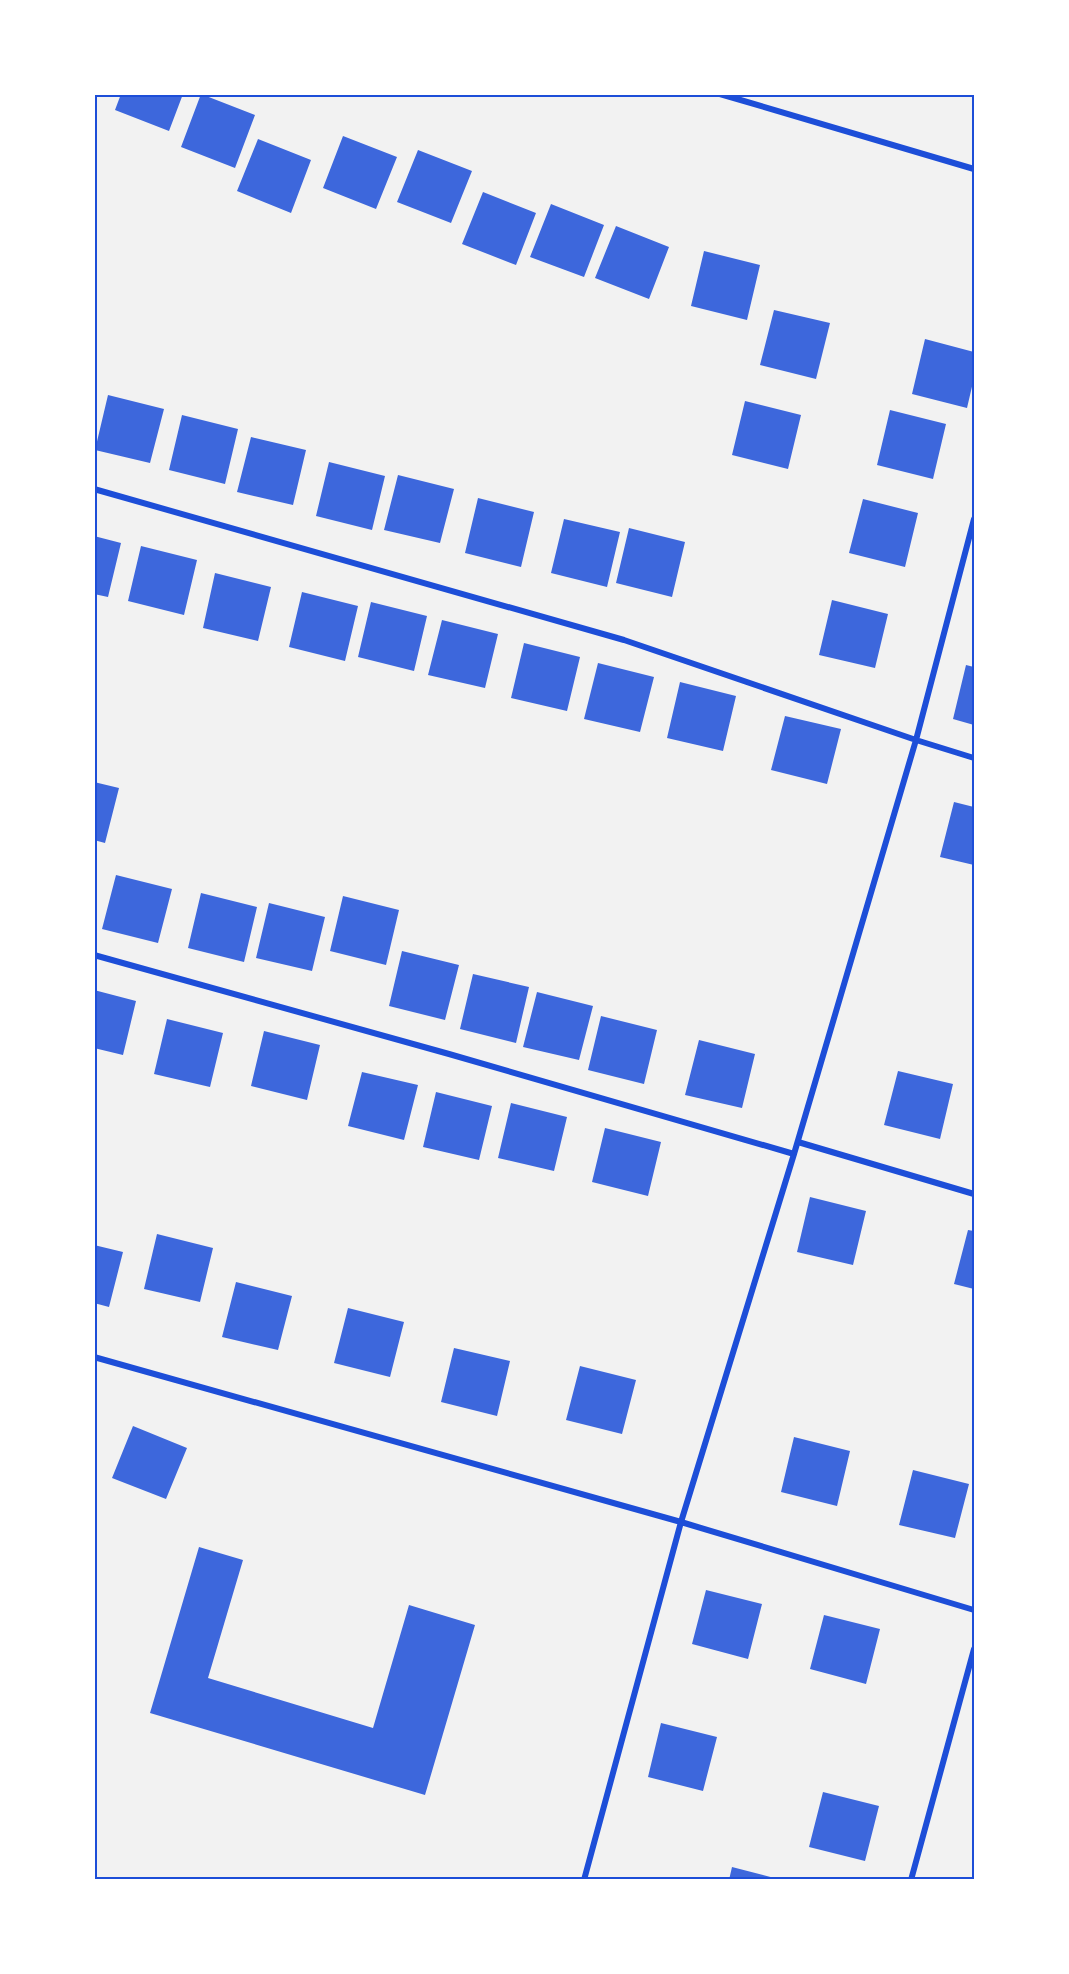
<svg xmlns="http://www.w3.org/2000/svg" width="1069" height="1974" font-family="Helvetica,sans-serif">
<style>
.building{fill:#3d67dc}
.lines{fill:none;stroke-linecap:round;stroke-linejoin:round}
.minor{stroke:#1d4ed8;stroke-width:6}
.neatline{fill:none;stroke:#1d4ed8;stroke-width:2}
</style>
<rect width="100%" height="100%" fill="#f2f2f2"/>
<path class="building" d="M121 94H183L169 131 115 110Z
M201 94 255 115 235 168 181 147Z
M343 136 397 157 376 209 323 188Z
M258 139 311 160 291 213 237 191Z
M418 150 472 171 451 223 397 202Z
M483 192 536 213 516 265 462 244Z
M551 204 604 225 584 277 530 257Z
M616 226 669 247 649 299 595 278Z
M704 251 760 265 747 320 691 306Z
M774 310 830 323 816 379 760 365Z
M925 339 974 352V378L967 408 912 394Z
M108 395 164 409 150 463 95 450Z
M745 401 801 415 788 469 732 455Z
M890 410 946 424 933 479 877 465Z
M182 415 238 429 225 484 169 470Z
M251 437 306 450 293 505 237 492Z
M329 462 385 476 372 530 316 516Z
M398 475 454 489 440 543 384 530Z
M478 498 534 512 521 567 465 553Z
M863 499 918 513 905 567 849 553Z
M564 519 620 532 607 587 551 573Z
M629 528 685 542 672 597 616 583Z
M94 536 121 543 108 597 94 594Z
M141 546 197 560 184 615 128 601Z
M215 573 271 587 258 641 203 628Z
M302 592 358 606 345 661 289 647Z
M832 600 888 614 875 668 819 655Z
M371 602 427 616 414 671 358 657Z
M442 620 498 634 485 688 428 675Z
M524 643 580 657 567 711 511 698Z
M598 663 654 677 640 732 584 719Z
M966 665 974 667V725L953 719Z
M680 682 736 696 723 751 667 738Z
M785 716 841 729 827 784 771 770Z
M94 782 119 788 105 843 94 840Z
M954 802 974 807V865L940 857Z
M116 875 172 889 158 943 102 929Z
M201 893 257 907 244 962 188 948Z
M343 896 399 910 386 965 330 951Z
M269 903 325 917 312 971 256 958Z
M402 951 459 965 445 1020 389 1006Z
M473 974 529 987 516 1043 460 1029Z
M94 990 136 1001 123 1055 94 1048Z
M537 992 593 1006 579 1060 523 1047Z
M601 1016 657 1030 644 1084 588 1070Z
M167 1019 223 1033 210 1087 154 1074Z
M264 1031 320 1045 307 1100 251 1086Z
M699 1040 755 1054 742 1108 685 1095Z
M898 1071 953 1084 940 1139 884 1125Z
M362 1072 418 1085 404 1140 348 1126Z
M436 1092 492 1106 479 1160 423 1147Z
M511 1103 567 1117 554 1171 498 1158Z
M605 1128 661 1142 648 1196 592 1182Z
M810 1197 866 1211 853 1265 797 1252Z
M968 1230 974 1231V1289L954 1284Z
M157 1234 213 1248 200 1302 144 1289Z
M94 1245 123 1252 109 1307 94 1303Z
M236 1282 292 1296 278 1350 222 1337Z
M348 1308 404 1322 390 1377 334 1363Z
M454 1348 510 1361 497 1416 441 1402Z
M580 1366 636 1380 622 1434 566 1420Z
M133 1426 187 1448 166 1499 112 1478Z
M794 1437 850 1451 837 1506 781 1492Z
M913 1470 969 1484 955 1538 899 1525Z
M199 1547 243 1560 208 1678 373 1728 409 1605 475 1625 425 1795 150 1713Z
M706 1590 762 1604 748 1659 692 1644Z
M824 1615 880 1629 866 1684 810 1669Z
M661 1723 717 1737 703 1791 648 1777Z
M823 1792 879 1806 865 1861 809 1847Z
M732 1867 778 1879V1880H729Z"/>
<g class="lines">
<path class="minor" d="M720 94 974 169
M94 489 624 640 916 740 974 758
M94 955 449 1054 794 1154
M798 1142 974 1194
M94 1357 681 1522 974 1610
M584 1880 681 1522 794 1154 916 740 974 519
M911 1880 974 1649"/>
</g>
<rect width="1069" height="1974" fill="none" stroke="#ffffff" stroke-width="192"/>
<rect x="96" y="96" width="877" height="1782" class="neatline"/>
</svg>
